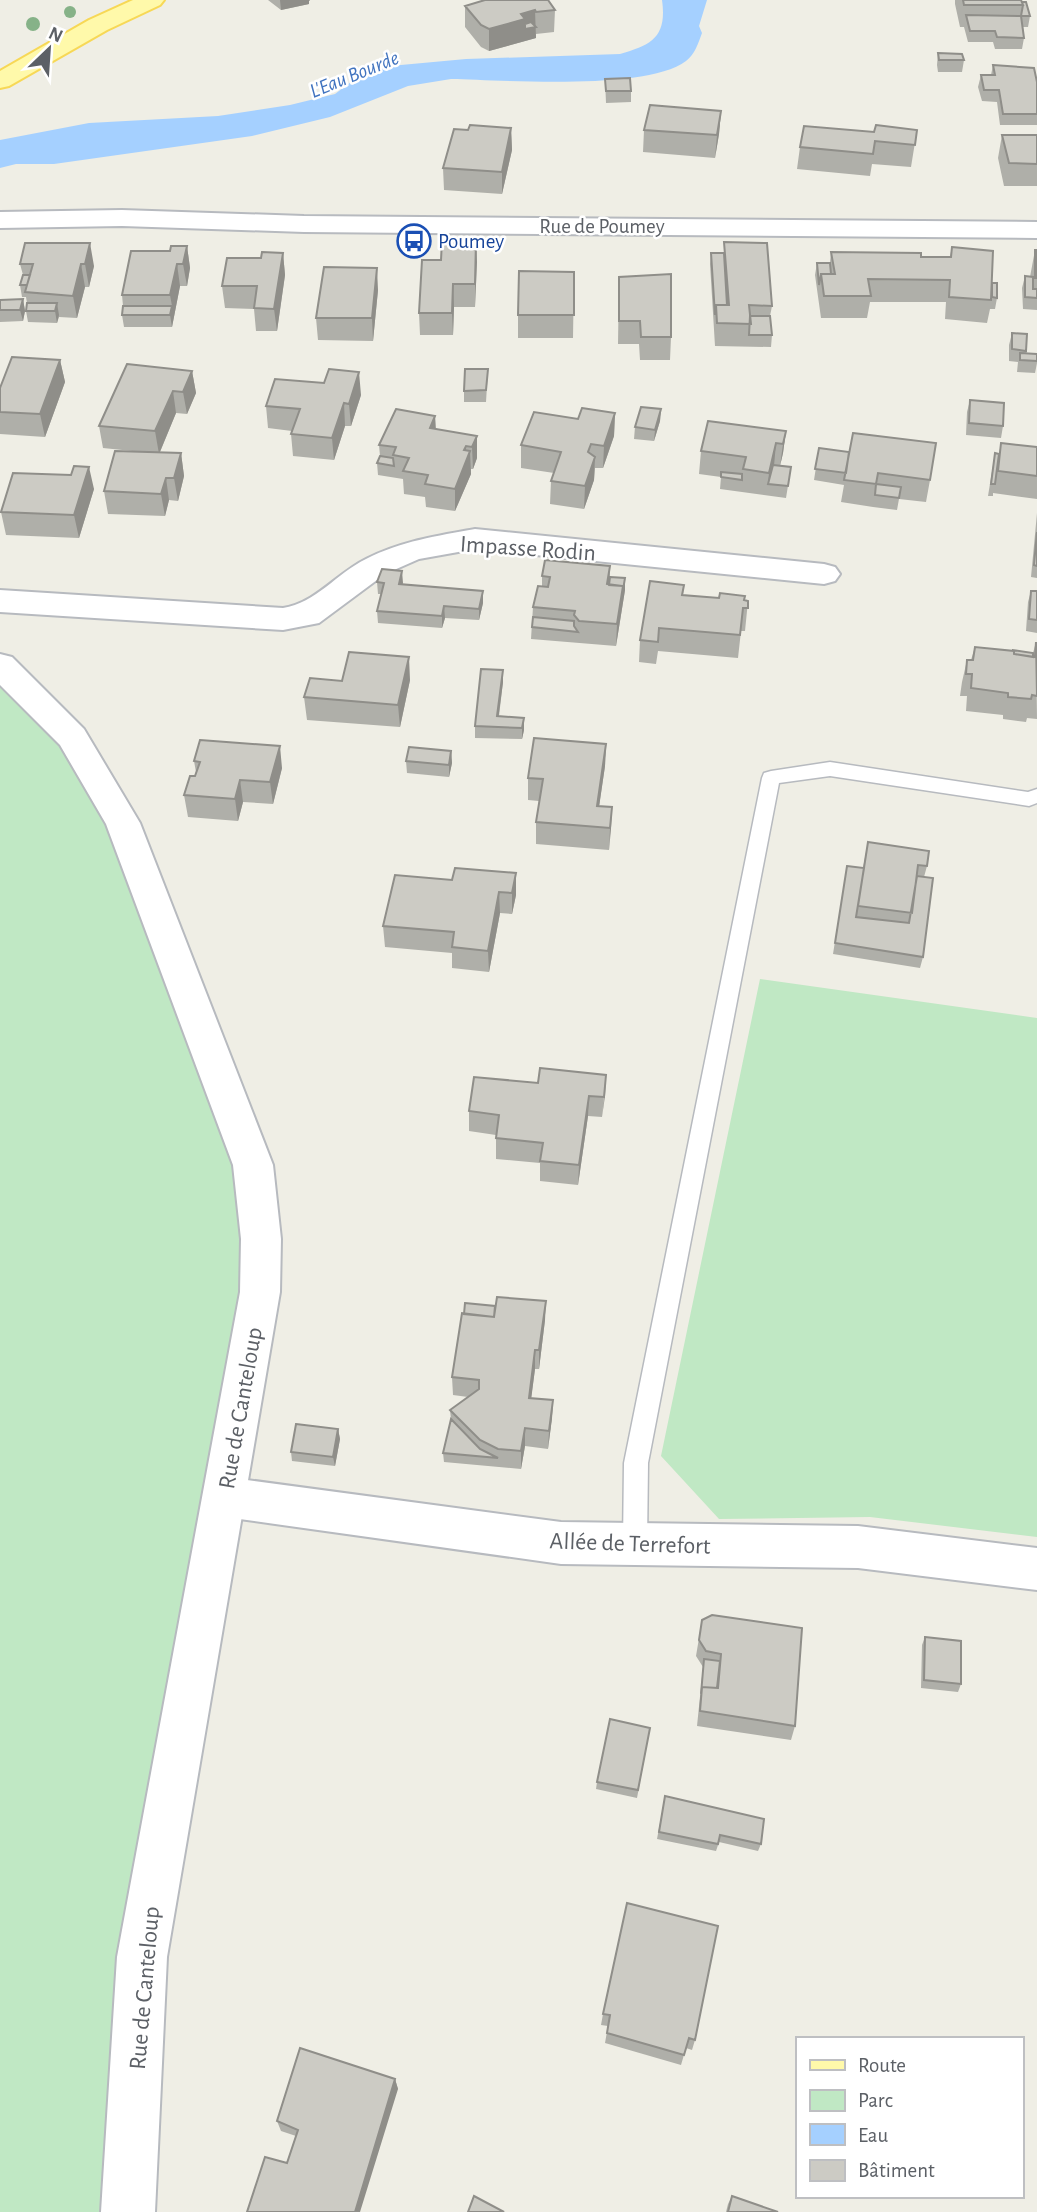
<svg xmlns="http://www.w3.org/2000/svg" width="1037" height="2212" font-family="'Alegreya Sans',sans-serif">
<style>
.green{fill:#c0e8c4}
.water{fill:#a5d0ff}
.lines{fill:none;stroke-linecap:round;stroke-linejoin:round}
.service-casing{stroke:#b7babf;stroke-width:3}
.minor-casing{stroke:#b7babf;stroke-width:4}
.tertiary-casing{stroke:#b7babf;stroke-width:4}
.primary-casing{stroke:#f7d856;stroke-width:4}
.service{fill:#fff;fill-rule:evenodd}
.minor{fill:#fff;fill-rule:evenodd}
.tertiary{fill:#fff;fill-rule:evenodd}
.primary{fill:#fff9aa;fill-rule:evenodd}
.tree{fill:#86b288}
.wall{fill:#afafa9}
.shaded-wall{fill:#8f8e89}
.building{fill:#cccbc4;stroke:#8f8e89;stroke-width:2}
.labels{text-anchor:middle;stroke-width:5;stroke-linejoin:round;paint-order:stroke}
.far-water-label{font-size:21px;font-style:italic;fill:#4073bf;stroke:#fff}
.far-street-label{font-size:21px;fill:#5c6066;stroke:#fff}
.far-transit-label{font-size:21px;fill:#164399;stroke:#fff;text-anchor:start}
.street-label{font-size:24px;fill:#5c6066;stroke:#fff}
</style>
<rect width="100%" height="100%" fill="#efeee5"/>
<path class="green" d="M0 665 103 786 261 1239 128 2212H0Z
M760 979 1037 1018V1537L870 1517 719 1519 661 1456Z"/>
<path class="water" d="M662 0H707L699 26 702 33C698 44 695 54 686 61 647 91 503 80 451 79L408 86 330 117 252 136 54 164H16L0 168V140L89 123 218 116 290 105 335 94 364 72 390 66 466 59 620 54C653 45 667 36 662 0Z"/>
<g class="lines">
<defs>
<path id="service" d="M830 762 1028 792 1037 789V803L1029 806 830 776 779 783 648 1463 647 1545 644 1553 635 1556 626 1553 623 1545 624 1463 762 778 764 773 771 771Z"/>
<path id="minor" d="M475 529 824 564 835 567 840 574 835 581 824 584 475 549 419 559 385 574 319 623 283 630 0 612V590L283 608C316 603 337 573 366 559 401 541 437 536 475 529Z
M225 1477 561 1522 858 1526 1037 1548V1590L858 1568 561 1564 225 1517 210 1511 203 1497 210 1483Z"/>
<path id="tertiary" d="M122 210 304 216 1037 222V238L304 232 122 226 0 228V212Z
M0 654 12 657 84 729 140 823 273 1165 281 1239 280 1292 167 1957 155 2212H101L117 1957 240 1292 241 1239 233 1165 106 824 60 745 0 685Z"/>
<path id="primary" d="M133 0H164L160 5 107 30 9 86 0 88V71L89 20Z"/>
</defs>
<use href="#service" class="service-casing"/>
<use href="#minor" class="minor-casing"/>
<use href="#tertiary" class="tertiary-casing"/>
<use href="#primary" class="primary-casing"/>
<use href="#service" class="service"/>
<use href="#minor" class="minor"/>
<use href="#tertiary" class="tertiary"/>
<use href="#primary" class="primary"/>
</g>
<g class="tree">
<circle cx="70" cy="12" r="6"/>
<circle cx="33" cy="24" r="7"/>
</g>
<path class="wall" d="M268 0H310L309 1V4L281 10Z
M955 0H1021L1030 16 1028 27H1023L1024 38 1022 49H995L993 42H968L964 27H960L955 4Z
M465 6 555 10 554 32 536 34V38L489 51 481 47 465 27Z
M938 53 964 60 962 72H938L937 65Z
M993 65 1037 82V125H1000L997 102 982 101 978 87 981 75H991Z
M605 79 631 91V102L606 103Z
M721 111 719 134 715 158 643 152 644 130Z
M511 128 512 150 502 194 444 190 443 168 468 130Z
M917 130 911 167 872 164 870 176 797 169 800 147 874 132Z
M1002 135H1037V186H1004L998 158Z
M476 240 475 307H454L453 335H420L419 313 441 260Z
M724 242 772 306 770 316 772 335 771 347 715 346 710 264 711 253H724Z
M25 243 94 266 89 287H85L77 318 59 317 57 323 28 322 26 311 27 303 26 297H22L20 285 23 275 20 264Z
M187 246 190 268 187 286H180L172 327H124L122 315 123 306 122 295 170 251Z
M952 247 992 283 997 298 995 309H990L987 323 945 319 946 302H870L867 318H821L815 275 817 263H830L831 252 921 257H950Z
M1035 250H1037V310L1023 309 1022 288 1025 276 1030 277Z
M283 253 285 275 277 331H256L254 309 225 308 222 286 261 258Z
M574 272 573 338H518V315Z
M619 277 671 337 670 360H640L639 344H618Z
M378 290 373 341 318 340 316 318Z
M23 299 25 311 23 321 0 322V300Z
M1012 333 1026 351V353L1037 354V363L1035 373 1017 372 1018 362 1009 361V345Z
M60 360 65 382 45 437 0 434V388Z
M488 369 486 402H464V391Z
M192 371 196 393 187 414 176 413 160 452 181 453 184 476 178 501 169 500 165 516 108 514 104 491 132 451 103 448 99 426Z
M361 395 351 426H345L334 460 293 456 291 434 292 431 268 428 266 406Z
M970 400 1003 426 1001 438 966 435 967 412Z
M661 409 660 421 654 441 634 439 635 427Z
M615 413 614 436 603 468H595L594 480 584 509 550 504 551 481 554 473 521 468V445L578 419Z
M435 416 436 429 477 436V458L473 469H471V474L455 511 426 507 425 497 404 494 403 479 378 475 377 463 380 456 379 445Z
M786 431 783 453 780 466 791 467 786 498 720 489 721 477 699 474 701 451Z
M1001 443 1037 447V499L993 493V496H988L995 453 999 454Z
M819 448 930 480 926 502 899 499 897 510 873 507V505V507L841 502 844 485 814 480Z
M71 475 94 489 79 538 6 535 1 512Z
M1037 513V578L1031 577Z
M610 566V577L625 578V590L616 646 531 639 533 607 542 586V576Z
M402 571V585L483 591V603L479 620 445 618 442 628 378 623 377 611 382 594H378L377 582Z
M684 585 683 595 748 601 745 631H741L738 658 658 651 656 664 639 662 640 640Z
M1031 591H1037V633L1026 631 1028 602Z
M1036 642 1037 719 1027 718 1026 722 1003 719V715L966 711 967 696H960L962 682 967 660H971L975 647 1033 653Z
M503 670V682L499 716 524 718V730L522 739 475 738V726Z
M410 680 400 727 307 720 304 697 342 681Z
M606 744 605 766 599 806 612 807 609 850 536 844V822L539 801 528 800V778Z
M451 751 452 763 449 777 407 773 406 761Z
M194 761 282 768 273 804 243 802 238 821 188 817 184 795 195 776 196 772Z
M868 842 927 866 924 877 923 957 920 968 833 954 847 866 863 868Z
M516 873V895L512 914 500 913 489 972 452 968V953L385 947 383 926 452 880Z
M606 1075 602 1117 588 1116 578 1185 540 1181V1163L496 1159V1135L469 1131V1111L538 1083Z
M545 1320 539 1369H535L531 1398 553 1400 552 1418 548 1449 525 1446 521 1469 444 1462 443 1453 451 1419 450 1410 468 1397 453 1395 452 1377Z
M338 1429 340 1439 335 1466 292 1461 291 1452Z
M702 1620 795 1726 791 1740 697 1726 703 1667 696 1656Z
M925 1637 961 1684 958 1692 921 1688 922 1645Z
M650 1728 637 1798 596 1789 597 1782Z
M665 1796 761 1844 758 1851 719 1842 716 1851 657 1839Z
M627 1903 695 2040 692 2050 686 2048 681 2065 605 2043 608 2026 601 2025 603 2014Z
M395 2079 398 2089 287 2163 296 2136 281 2131 277 2121Z
M732 2196 778 2212H726L728 2204Z"/>
<path class="shaded-wall" d="M280 0H310L309 1V4L281 10Z
M535 10 536 38 489 51V29L521 14Z
M721 111 719 134 715 158 717 135Z
M511 128 512 150 502 194V172Z
M476 240 477 262 475 307V284Z
M90 243 94 266 89 287 85 264Z
M187 246 190 268 187 286 183 264Z
M283 253 285 275 277 331 274 309Z
M81 264 85 287 77 318 73 296Z
M177 264 180 286 172 327 170 315 172 306 170 295Z
M377 268 378 290 373 341 372 318Z
M453 284 454 307 453 335 452 313Z
M23 299 25 311 23 321 20 310Z
M57 303 59 315 57 323 55 311Z
M60 360 65 382 45 437 40 414Z
M192 371 196 393 187 414 183 392Z
M359 372 361 395 351 426 349 404Z
M173 391 176 413 159 454 155 431Z
M344 403 345 426 334 460 332 438Z
M661 409 660 421 654 441 655 430Z
M615 413 614 436 603 468 604 446Z
M435 416 436 439 430 428Z
M786 431 783 453 780 466 783 444Z
M477 436V458L473 469 472 447Z
M776 443 774 466 768 484 769 473Z
M466 446V461L470 451 471 474 455 511V489L464 450Z
M181 453 184 476 178 501 174 478Z
M595 457 594 480 584 509 585 486Z
M89 467 94 489 79 538 74 515Z
M166 478 169 500 165 516 161 494Z
M402 571 403 583 399 596V584Z
M625 578V590L616 646 617 624 623 586Z
M483 591V603L479 620V609Z
M444 606 445 618 442 628V616Z
M409 657 410 680 400 727 398 705Z
M503 670V682L497 728V716Z
M524 718V730L522 739V728Z
M606 744 605 766 596 828 597 806Z
M280 746 282 768 273 804 270 782Z
M451 751 452 763 449 777V765Z
M240 780 243 802 238 821 235 799Z
M612 807 611 829 609 850 610 828Z
M516 873V895L512 914V893Z
M499 892 500 913 489 972 488 951Z
M606 1075 605 1096 602 1117 604 1097Z
M589 1096 588 1116 578 1185 579 1165Z
M546 1301 545 1320 539 1369V1350Z
M535 1350V1369L529 1416V1398Z
M553 1400 552 1418 548 1449 549 1431Z
M525 1428V1446L521 1469V1451Z
M338 1429 340 1439 335 1466 333 1457Z
M395 2079 398 2089 360 2212H355Z"/>
<path class="building" d="M485 0H548L555 10 536 12 535 10 521 14 525 19 489 29 481 25 465 6Z
M963 0H1021L1023 5H964Z
M1022 2H1026L1030 16H1021L1024 38 997 37 995 31H970L966 15 1021 16 1023 5Z
M531 22 536 27 525 29V24Z
M938 53 962 54 964 60H939Z
M993 65 1034 68 1037 82V114H1003L999 90H984L981 75H995Z
M630 78 631 91H606L605 79Z
M650 105 721 111 717 135 644 130Z
M470 125 511 128 502 172 443 168 454 129 468 130Z
M876 125 917 130 915 145 875 141 873 154 800 147 804 126 874 132Z
M1002 135H1037V164L1009 163Z
M442 240H476L475 284H453L452 313H419L422 260H441Z
M724 242 767 243 772 306 749 305 751 324 717 323 716 305H729Z
M25 243H90L85 264H81L73 296 25 292 33 264H20Z
M171 246H187L183 264H177L170 295H122L131 251H170Z
M952 247 993 251 991 300 949 297 950 280 868 279 871 296H824L821 274H835L831 252 921 253V257H951Z
M1035 250H1037V278H1035Z
M262 252 283 253 274 309 254 308 257 286H222L227 258H261Z
M711 253H724L727 305H716L715 315Z
M817 263H830L831 274H821L819 285Z
M324 267 377 268 372 318H316Z
M519 271 574 272V315H518Z
M671 274V337H641L640 321H619V277Z
M23 275H30L27 285H20Z
M1025 276 1033 277V289H1037V298L1025 297Z
M992 283H997V298L992 297Z
M23 299 20 310H0V300Z
M27 303H57L55 311H26Z
M123 306H172L170 315H122Z
M750 316H770L772 335H749Z
M1012 333 1027 334 1026 351 1012 349Z
M1020 353 1037 354V361L1020 360Z
M12 357 60 360 40 414 0 412V388Z
M127 364 192 371 183 392 173 391 155 431 99 426Z
M329 369 359 372 349 404 344 403 332 438 291 434 300 409 266 406 275 379 324 383Z
M465 369H488L486 390 464 391Z
M970 400 1004 403 1003 426 969 423Z
M641 407 661 409 655 430 635 427Z
M582 408 615 413 604 446 591 444 588 452 595 457 585 486 551 481 561 452 521 445 534 412 578 419Z
M396 409 435 416 430 428 477 436 472 447 466 446 464 450 470 451 455 489 425 484 428 475 403 471 409 458 393 455 396 447 379 445Z
M708 421 786 431 783 444 776 443 769 473 743 469 746 457 701 451Z
M853 433 936 443 930 480 878 473 876 484 844 480Z
M1001 443 1037 447V476L998 471Z
M819 448 849 452 846 473 815 469Z
M115 451 181 453 174 478H166L161 494 104 491Z
M995 453 999 454 995 484H991Z
M380 456 393 458 394 466 377 463Z
M773 465 791 467 788 486 768 484Z
M74 466 89 467 74 515 1 512 13 473 71 475Z
M721 472 742 474V480L721 477Z
M876 484 901 487 899 498 875 495Z
M1037 532V566L1034 565Z
M545 560 610 566 607 584 623 586 617 624 579 621 574 615 575 611 533 607 538 586 548 587 550 577 542 576Z
M382 569 402 571 399 584 483 591 479 609 444 606 442 616 377 611 384 583 377 582Z
M610 577 625 578 622 596 623 586 609 585Z
M650 581 684 585 682 595 719 598 720 593 745 596 744 600 748 601V608H743L740 635 659 628 658 642 640 640Z
M1031 591H1037V620L1029 619Z
M533 617 574 621V626L578 632 532 627Z
M1036 642 1037 696 1032 695 1031 699 1008 697V693L971 688 972 674H966L967 660H973L975 647 1014 651V654L1035 657Z
M1012 650 1033 653V657L1014 654V651Z
M349 652 409 657 398 705 304 697 310 678 342 681Z
M481 669 503 670 497 716 524 718 522 728 475 726Z
M534 738 606 744 597 806 612 807 610 828 536 822 543 779 528 778Z
M200 740 280 746 270 782 240 780 235 799 184 795 190 776H195L200 762 194 761Z
M409 747 451 751 449 765 406 761Z
M868 842 929 851 927 866 918 865 912 913 858 906Z
M847 866 864 868 856 917 909 923 917 876 933 878 923 957 835 943Z
M455 868 516 873 512 893 499 892 488 951 452 947 454 932 383 926 395 875 452 880Z
M540 1068 606 1075 604 1097 589 1096 579 1165 540 1161 543 1143 496 1138 499 1115 469 1111 474 1077 538 1083Z
M497 1297 546 1301 539 1350H535L529 1398 553 1400 549 1431 525 1428 521 1451 498 1449 480 1440 450 1410 479 1389V1380L452 1377 462 1313 494 1317Z
M465 1303 495 1306 494 1317 464 1314Z
M451 1419 480 1449 498 1458 443 1453Z
M296 1424 338 1429 333 1457 291 1452Z
M712 1615 802 1628 795 1726 700 1711 702 1687 718 1688 721 1654 706 1651 699 1640 702 1620Z
M925 1637 961 1641V1684L924 1680Z
M704 1659 720 1661 717 1688 702 1687 701 1694Z
M610 1719 650 1728 638 1790 597 1782Z
M665 1796 764 1819 761 1844 720 1835 718 1844 659 1832Z
M627 1903 718 1926 695 2040 689 2038 684 2055 607 2033 610 2015 603 2014Z
M300 2048 395 2079 355 2212H247L265 2157 287 2163 298 2130 277 2121Z
M474 2196 504 2212H468Z
M732 2196 778 2212H728Z"/>
<defs>
<symbol id="bus-ring" viewBox="-11 -11 22 22"><circle r="9.5" fill="#fff" stroke="#1a4fb4" stroke-width="1.5"/><path d="M-5-6H5V4H4V6H2V4H-2V6H-4V4H-5ZM-3.5-4V0h7V-4ZM-3.5 1.2v1.5H-2V1.2ZM2 1.2v1.5H3.5V1.2Z" fill="#1a4fb4"/></symbol>
</defs>
<g fill-rule="evenodd">
<use href="#bus-ring" x="395" y="222" width="38" height="38"/>
</g>
<g class="labels">
<g class="far-water-label">
<text transform="translate(354 74) rotate(-22)" y="7">L'Eau Bourde</text>
</g>
<g class="far-street-label">
<text x="602" y="233">Rue de Poumey</text>
</g>
<g class="far-transit-label">
<text x="438" y="248">Poumey</text>
</g>
<g class="street-label">
<text transform="translate(528 548) rotate(4)" y="8">Impasse Rodin</text>
<text transform="translate(240 1408) rotate(-80)" y="8">Rue de Canteloup</text>
<text transform="translate(630 1543) rotate(2)" y="8">Allée de Terrefort</text>
<text transform="translate(144 1988) rotate(-85)" y="8">Rue de Canteloup</text>
</g>
</g>
<rect x="796" y="2037" width="228" height="161" fill="#ffffff" stroke="#bebfc2" stroke-width="2"/>
<rect x="810" y="2060" width="35" height="10" fill="#fff9aa" stroke="#bebfc2" stroke-width="2"/>
<text x="858" y="2072" font-size="21" fill="#5c6066">Route</text>
<rect x="810" y="2090" width="35" height="21" fill="#c0e8c4" stroke="#bebfc2" stroke-width="2"/>
<text x="858" y="2107" font-size="21" fill="#5c6066">Parc</text>
<rect x="810" y="2124" width="35" height="21" fill="#a5d0ff" stroke="#bebfc2" stroke-width="2"/>
<text x="858" y="2142" font-size="21" fill="#5c6066">Eau</text>
<rect x="810" y="2160" width="35" height="21" fill="#cccbc4" stroke="#bebfc2" stroke-width="2"/>
<text x="858" y="2177" font-size="21" fill="#5c6066">Bâtiment</text>
<g transform="translate(49 49) rotate(25)" stroke="#ffffff" stroke-width="5" paint-order="stroke">
<path d="M0-5L12 26L0 18L-12 26Z" fill="#5c6066"/>
<text y="-10" font-size="19" font-weight="bold" text-anchor="middle" fill="#5c6066">N</text>
</g>
</svg>
